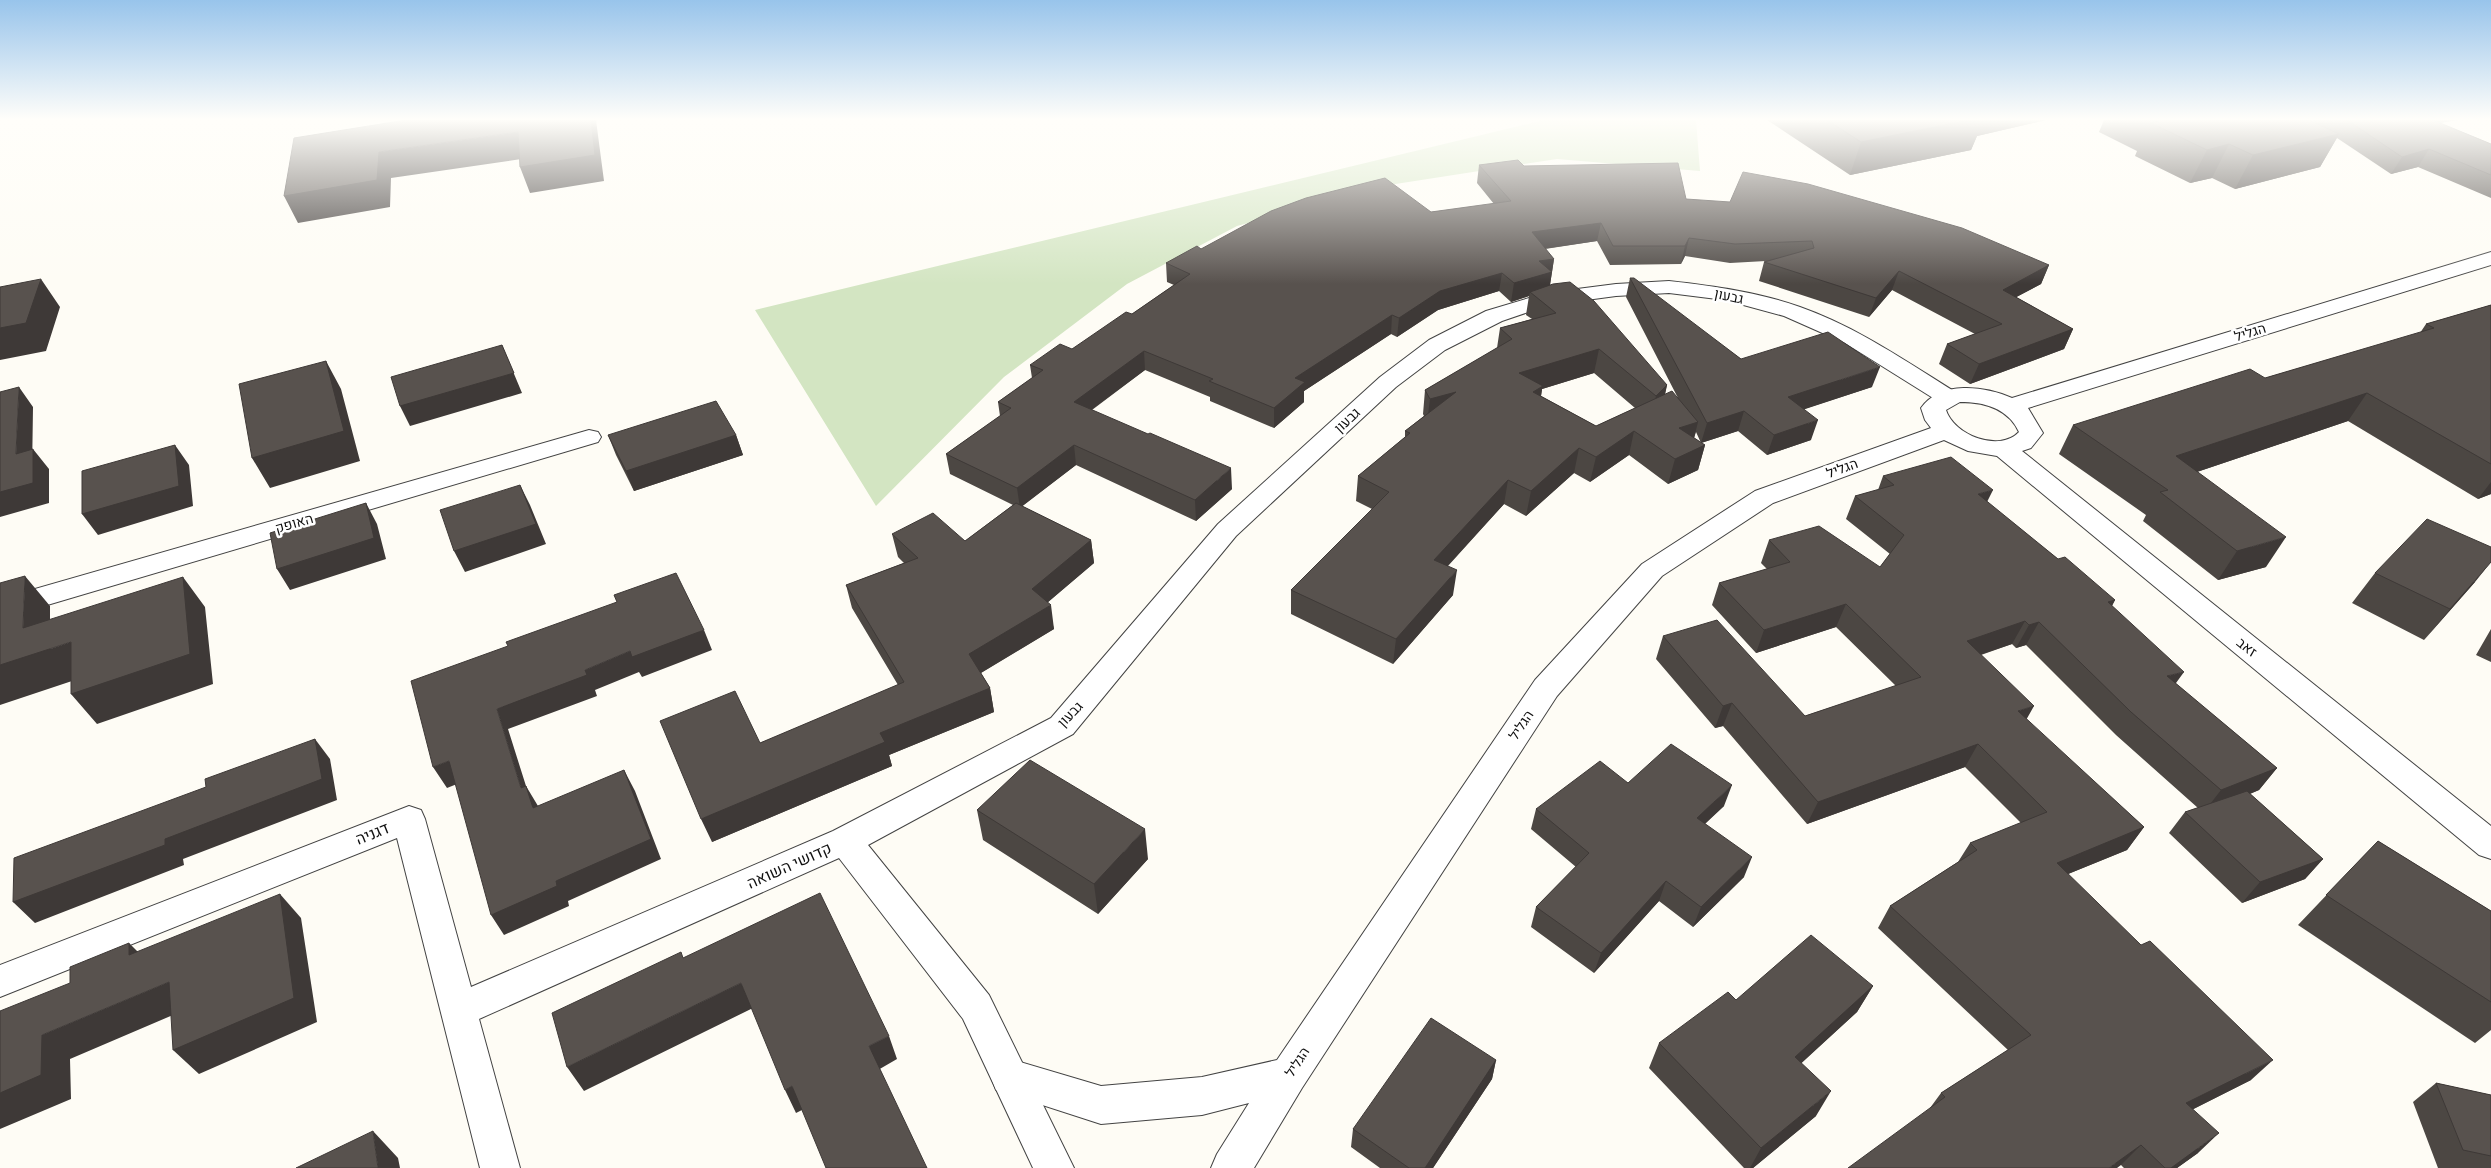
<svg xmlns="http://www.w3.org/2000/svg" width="2491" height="1168" font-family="'IBM Plex Serif',Heebo,serif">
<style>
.green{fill:#d3e5c2}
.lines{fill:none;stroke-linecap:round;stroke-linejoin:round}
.minor-casing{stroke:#434343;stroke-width:2}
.tertiary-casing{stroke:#434343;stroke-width:2}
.minor{fill:#fff;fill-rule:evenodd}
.tertiary{fill:#fff;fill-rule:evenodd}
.wall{fill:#4c4743;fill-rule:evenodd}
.shaded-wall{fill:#3e3937}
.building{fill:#58524e;stroke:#3e3937}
.labels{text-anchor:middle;stroke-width:5;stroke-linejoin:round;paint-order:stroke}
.street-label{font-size:14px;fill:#101010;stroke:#fff}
.near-street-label{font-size:16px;fill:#101010;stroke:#fff}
</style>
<rect width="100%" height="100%" fill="#fefcf5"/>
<path class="green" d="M1544 120H1696L1700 171 1557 159 1389 185 1237 226 1127 284 1004 377 876 506 755 310Z"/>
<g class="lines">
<defs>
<path id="minor" d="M1669 281C1713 286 1758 292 1800 307 1857 327 1907 362 1957 393L1961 398 1957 403 1949 405 1941 403 1845 343 1784 316 1725 300 1669 293 1616 296 1549 305 1502 321 1445 350 1396 387 1236 536 1073 734 868 845 989 995 1074 1168H1033L963 1019 839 858 479 1019 520 1168H480L397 838 0 997V965L409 806 421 810 425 819 471 987 833 831 1051 718 1218 524 1380 377 1429 340 1486 311 1546 293 1616 284Z
M589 430 598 432 601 437 598 442 0 619V599Z"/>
<path id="tertiary" d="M2491 252V265L2028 408 2043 433 2031 448 2022 451 2491 826V859L2479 855 1997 456 1968 451 1944 440 1773 503 1662 576 1557 696 1302 1088 1254 1168H1211L1217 1154 1249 1103 1202 1115 1101 1124 996 1090 991 1077 996 1064 1010 1059 1101 1086 1202 1077 1277 1060 1535 680 1642 564 1755 491 1931 428 1925 420 1921 408C1941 380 1985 386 2012 398ZM1960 402C1984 402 2008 408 2019 432 1999 453 1954 435 1946 410Z"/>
</defs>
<use href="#minor" class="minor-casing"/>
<use href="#tertiary" class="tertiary-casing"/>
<use href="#minor" class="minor"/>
<use href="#tertiary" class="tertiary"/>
</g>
<path class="wall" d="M1767 120H2046L1977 136 1971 150 1850 175Z
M2104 120H2309L2316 123 2311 120H2457L2440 123 2491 144V198L2418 167 2391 174 2337 138 2320 167 2235 189 2212 178 2190 183 2135 156 2137 151 2099 132Z
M1479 165 1524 166 1686 199 2049 265 2041 284 2016 297 2073 329 2064 349 1970 384 1939 364 1947 344 1975 334 1892 290 1869 317 1759 281 1764 262 1766 261 1730 263 1685 256 1681 264 1610 265 1597 241 1545 249 1554 259 1550 285 1667 385 1665 395 1678 398 1626 297 1630 278 1741 359 1872 387 1804 409 1811 440 1767 455 1738 431 1701 443 1705 445 1698 470 1668 484 1629 455 1590 482 1574 473 1526 516 1504 504 1448 566 1453 595 1393 664 1291 614V590L1372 509 1356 501 1358 476 1405 437V431L1424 416 1423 414 1425 390 1497 348 1500 328 1532 319 1526 315 1529 296 1511 302 1499 291 1438 310 1397 337 1391 334 1304 391V402L1274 428 1210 401V397L1145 370 1092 410 1232 489 1196 521 1076 465 1022 506 1091 540 1094 563 1047 603 1054 629 981 673 990 688 994 712 889 755 892 766 712 842 760 743 898 685 852 608 846 585 904 563 898 557 892 534 965 541 1013 505 950 474 946 454 1000 416 998 402 1032 378 1030 365 1072 349 1132 314 1174 285 1167 282 1166 263 1201 249 1431 212 1494 204 1477 183ZM1594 373 1635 408 1596 426 1541 396 1542 389ZM1696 432 1701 443 1694 438Z
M2491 305V494L2478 499 2348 421 2197 472 2266 567 2218 580 2143 521 2146 515 2059 454 2073 425 2265 378 2420 333 2426 324Z
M608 435H736L743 455 634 491 616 455Z
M1883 476 1987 502 2058 559 2115 600 2112 606 2176 684 2277 768 2259 790 2250 794 2323 859 2305 879 2242 903 2169 833 2185 812 2198 808 2116 735 2026 645 2016 648 2012 644 1981 655 2026 720 2144 827 2127 850 2068 874 2251 1080 2193 1109 2198 1153 2177 1168H2124L2121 1165 1930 1108 1941 1093 2008 1050 1878 928 1890 906 1958 862 1970 843 2021 823 1965 767 1807 824 1723 726 1715 728 1656 659 1663 636 1805 716 1896 686 1836 627 1756 653 1712 605 1719 583 1767 569 1761 563 1769 540 1880 567 1890 554 1846 519 1855 496 1878 490Z
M2375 573 2475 582 2424 640 2352 603Z
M2491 629V662L2476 655Z
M1628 783 1724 806 1705 824 1744 877 1693 927 1659 901 1594 973 1531 927 1536 907 1576 867 1531 829 1536 809Z
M977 810 1148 859 1098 914 983 840Z
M2378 841 2491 911V1030L2475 1043 2298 925Z
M1873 986 1857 1012 1801 1063 1816 1116 1753 1168H1744L1649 1068 1659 1043 1736 1000Z
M1496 1060 1492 1079 1433 1168H1380L1351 1147 1353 1129Z
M2436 1083 2491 1095V1168H2438L2413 1102Z"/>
<path class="shaded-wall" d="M591 120H596L604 181 530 193 520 167Z
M1963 120H2046L1977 136 1971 150 1850 175 1861 142Z
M2408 120H2457L2402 129Z
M518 132 528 158 391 178 390 207 298 223 284 196 379 152Z
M2339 134 2320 167 2235 189 2253 155Z
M2229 144 2212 178 2190 183 2207 150Z
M2429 149 2418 167 2391 174 2402 157Z
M1601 223 1597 241 1529 251 1532 232Z
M1689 238 1685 256 1681 264 1685 246Z
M1554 259 1549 291 1530 292 1529 296 1511 302 1514 283 1539 261Z
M2049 265 2041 284 1994 309 2003 290Z
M1899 271 1892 290 1869 317 1876 298Z
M1502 273 1499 291 1438 310 1397 337 1399 318 1440 291Z
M41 279 60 307 46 351 0 360V328Z
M1392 315 1391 334 1304 391V402L1274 428V408L1295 378Z
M2073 329 2064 349 1970 384 1979 364Z
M502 345 522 393 410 426 400 406Z
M1599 349 1594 373 1542 389 1539 410 1519 373Z
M1144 351 1145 370 1076 421 1074 402Z
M326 361 341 389 360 461 270 488 252 458Z
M1880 367 1872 387 1781 417 1788 397Z
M1667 385 1661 409 1650 420 1656 396Z
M19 387 33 407 32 474 16 454Z
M1456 392 1427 423 1430 399Z
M2367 393 2348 421 2161 484 2176 456Z
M1744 411 1738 431 1701 443 1707 423Z
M1818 420 1811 440 1767 455 1774 435Z
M1698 422 1692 446 1679 428Z
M1634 431 1629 455 1590 482 1596 457Z
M736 435 743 455 634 491 626 471Z
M175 445 189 465 193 506 98 535 82 514Z
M1074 445 1076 465 1020 508 1017 488Z
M1705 445 1698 470 1668 484 1675 459Z
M1579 448 1574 473 1526 516 1531 491Z
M33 449 49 469V503L0 517V492Z
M1231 468 1232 489 1196 521 1195 500Z
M1508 480 1504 504 1430 585 1434 560Z
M2491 482V494L2478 499Z
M520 485 530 505 546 544 465 572 454 551Z
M1993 490 1982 512 1978 494Z
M366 503 377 524 386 559 290 590 277 569Z
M2286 537 2266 567 2218 580 2237 551Z
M1091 540 1094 563 1035 613 1032 589Z
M2491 562 2475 582 2424 640 2450 609Z
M1457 570 1453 595 1393 664 1396 639Z
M25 576 50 606V649L71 642 96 673 0 705V665L23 628Z
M183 577 205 607 213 684 97 724 71 694Z
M2115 600 2102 623 2108 602Z
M1846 604 1836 627 1756 653 1764 630Z
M1051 605 1054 629 974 677 969 654Z
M2025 621 2012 644 1955 663 1967 641Z
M2039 622 2026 645 2016 648 2029 625Z
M704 630 712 650 642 677 639 672 595 690 597 696 508 729 526 786 538 806 545 828 521 788 497 709 585 670 630 651Z
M2184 672 2168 694 2167 676Z
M990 688 994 712 889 755 892 766 712 842 701 819 880 733Z
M1732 703 1723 726 1715 728 1723 706Z
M2034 706 2021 729 2018 711Z
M315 739 330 759 337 800 183 859 184 865 35 923 13 902Z
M1978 744 1965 767 1807 824 1818 802Z
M449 761 462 782 447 788 433 767Z
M2277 768 2259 790 2204 812 2221 790Z
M624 770 635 791 661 859 568 901 569 906 504 935 491 915 556 881Z
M1732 785 1724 806 1689 838 1697 818Z
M2144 827 2127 850 2041 885 2057 863Z
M1145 829 1148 859 1098 914 1094 884Z
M1752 857 1744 877 1693 927 1701 907Z
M2323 859 2305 879 2242 903 2260 882Z
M1666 881 1659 901 1594 973 1601 953Z
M280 894 301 918 317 1022 199 1074 173 1050Z
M129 943 154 968 129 955Z
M169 982 194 1006 70 1059 71 1099 0 1129V1093L42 1035Z
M741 983 753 1008 584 1091 567 1067Z
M1873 986 1857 1012 1781 1082 1795 1057Z
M889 1036 897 1059 878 1070 869 1046Z
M1496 1060 1492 1079 1433 1168H1425Z
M2273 1060 2251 1080 2166 1123 2186 1103Z
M792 1086 804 1109 796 1113 785 1090Z
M1831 1091 1816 1116 1753 1168H1750L1761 1148Z
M373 1131 398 1158 400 1168H378Z
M2219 1133 2198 1153 2177 1168H2171Z
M2141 1145 2121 1165 2117 1168H2109Z"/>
<path class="building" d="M406 120H591L595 155 520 167 518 132 379 152 377 180 284 196 294 138Z
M1827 120H1969L1861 142Z
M2157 120H2309L2339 134 2253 155 2229 144 2207 150 2151 123 2159 121Z
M2347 120H2433L2491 144V175L2429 149 2402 157Z
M1518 160 1524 166 1678 163 1686 199 1730 202 1743 172 1808 184 1962 228 2049 265 2003 290 2073 329 1979 364 1947 344 2002 324 1899 271 1876 298 1764 262 1814 248 1812 241 1735 244 1689 238 1685 246H1613L1601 223 1532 232 1554 259 1539 261 1552 272 1514 283 1502 273 1440 291 1399 318 1392 315 1295 378 1305 382 1274 408 1209 381 1213 379 1144 351 1074 402 1148 434 1150 433 1231 468 1195 500 1074 445 1017 488 946 454 1011 408 998 402 1043 370 1030 365 1060 344 1072 349 1126 312 1132 314 1190 274 1166 263 1197 246 1201 249 1271 211 1306 198 1385 178 1431 212 1511 201 1479 165Z
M1630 278H1634L1741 359 1828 332 1880 367 1788 397 1818 420 1774 435 1744 411 1707 423Z
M41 279 26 323 0 328V287Z
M1570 282 1594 301 1667 385 1656 396 1599 349 1519 373 1543 386 1533 392 1596 426 1672 391 1698 422 1679 428 1705 445 1675 459 1634 431 1596 457 1579 448 1531 491 1508 480 1434 560 1457 570 1396 639 1291 590 1389 492 1358 476 1410 433 1405 431 1456 392 1430 399 1425 390 1512 339 1500 328 1556 313 1530 292 1553 284Z
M2491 305V464L2367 393 2176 456 2286 537 2237 551 2160 492 2168 490 2073 425 2250 369 2265 378 2434 328 2426 324Z
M502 345 514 373 400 406 391 377Z
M326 361 344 431 252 458 239 384Z
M19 387 16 454 33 449V483L0 492V392Z
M716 401 736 435 626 471 608 435Z
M175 445 179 486 82 514V471Z
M1951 457 1993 490 1978 494 2058 559 2065 557 2115 600 2108 602 2184 672 2167 676 2277 768 2221 790 2131 712 2039 622 2029 625 2025 621 1967 641 2034 706 2018 711 2144 827 2057 863 2141 945 2150 941 2273 1060 2186 1103 2219 1133 2171 1168H2165L2141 1145 2109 1168H1848L1945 1097 1941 1093 2031 1035 1890 906 1977 850 1970 843 2047 812 1978 744 1818 802 1732 703 1723 706 1663 636 1717 620 1805 716 1921 677 1846 604 1764 630 1719 583 1790 562 1769 540 1819 526 1880 567 1904 535 1855 496 1894 485 1883 476Z
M520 485 536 524 454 551 440 510Z
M366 503 374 538 277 569 270 533Z
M1016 503 1091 540 1032 589 1051 605 969 654 990 688 880 733 885 742 701 819 660 721 735 691 760 743 904 682 846 585 918 558 892 534 933 513 965 541Z
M2427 519 2491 547V562L2450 609 2375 573Z
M676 573 704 630 632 657 630 651 585 670 587 675 497 709 521 788 526 786 533 808 624 770 651 839 556 881 557 886 491 915 449 761 433 767 411 681 508 646 506 642 617 602 614 595Z
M25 576 23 628 183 577 190 654 71 694V642L0 665V583Z
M315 739 322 779 165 839V845L13 902 14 858 206 787 205 779Z
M1671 744 1732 785 1697 818 1752 857 1701 907 1666 881 1601 953 1536 907 1589 853 1536 809 1600 761 1628 783Z
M1030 760 1145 829 1094 884 977 810Z
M2247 791 2323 859 2260 882 2185 812Z
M2378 841 2491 911V1002L2326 895Z
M820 893 889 1036 869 1046 927 1168H826L792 1086 785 1090 741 983 567 1067 552 1013 681 952 683 958Z
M280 894 294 998 173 1050 169 982 42 1035 41 1075 0 1093V1011L70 983V967L129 943V955Z
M1811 935 1873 986 1795 1057 1831 1091 1761 1148 1659 1043 1728 992 1736 1000Z
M1431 1018 1496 1060 1425 1168H1409L1353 1129Z
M2436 1083 2491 1095V1156L2463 1150Z
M373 1131 378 1168H296Z"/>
<linearGradient id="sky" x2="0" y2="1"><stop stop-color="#98c4eb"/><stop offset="0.42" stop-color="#fffefa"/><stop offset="1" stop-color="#fffefa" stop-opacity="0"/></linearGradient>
<rect width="2491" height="284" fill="url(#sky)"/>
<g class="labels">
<g class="street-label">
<text transform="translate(1729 296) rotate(12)" y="5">גבעון</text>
<text transform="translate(2250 332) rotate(-17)" y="5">הגליל</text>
<text transform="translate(1347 420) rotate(-43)" y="5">גבעון</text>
<text transform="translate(1842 468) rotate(-20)" y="5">הגליל</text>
<text transform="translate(294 523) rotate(-16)" y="5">האופק</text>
<text transform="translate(2247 647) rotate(39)" y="5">זאב</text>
<text transform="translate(1070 714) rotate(-46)" y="5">גבעון</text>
<text transform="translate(1521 725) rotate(-56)" y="5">הגליל</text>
<text transform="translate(1297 1062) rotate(-57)" y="5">הגליל</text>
</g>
<g class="near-street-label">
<text transform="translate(372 833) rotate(-22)" y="6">דגניה</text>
<text transform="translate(789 865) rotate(-24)" y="6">קדושי השואה</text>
</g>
</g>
</svg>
